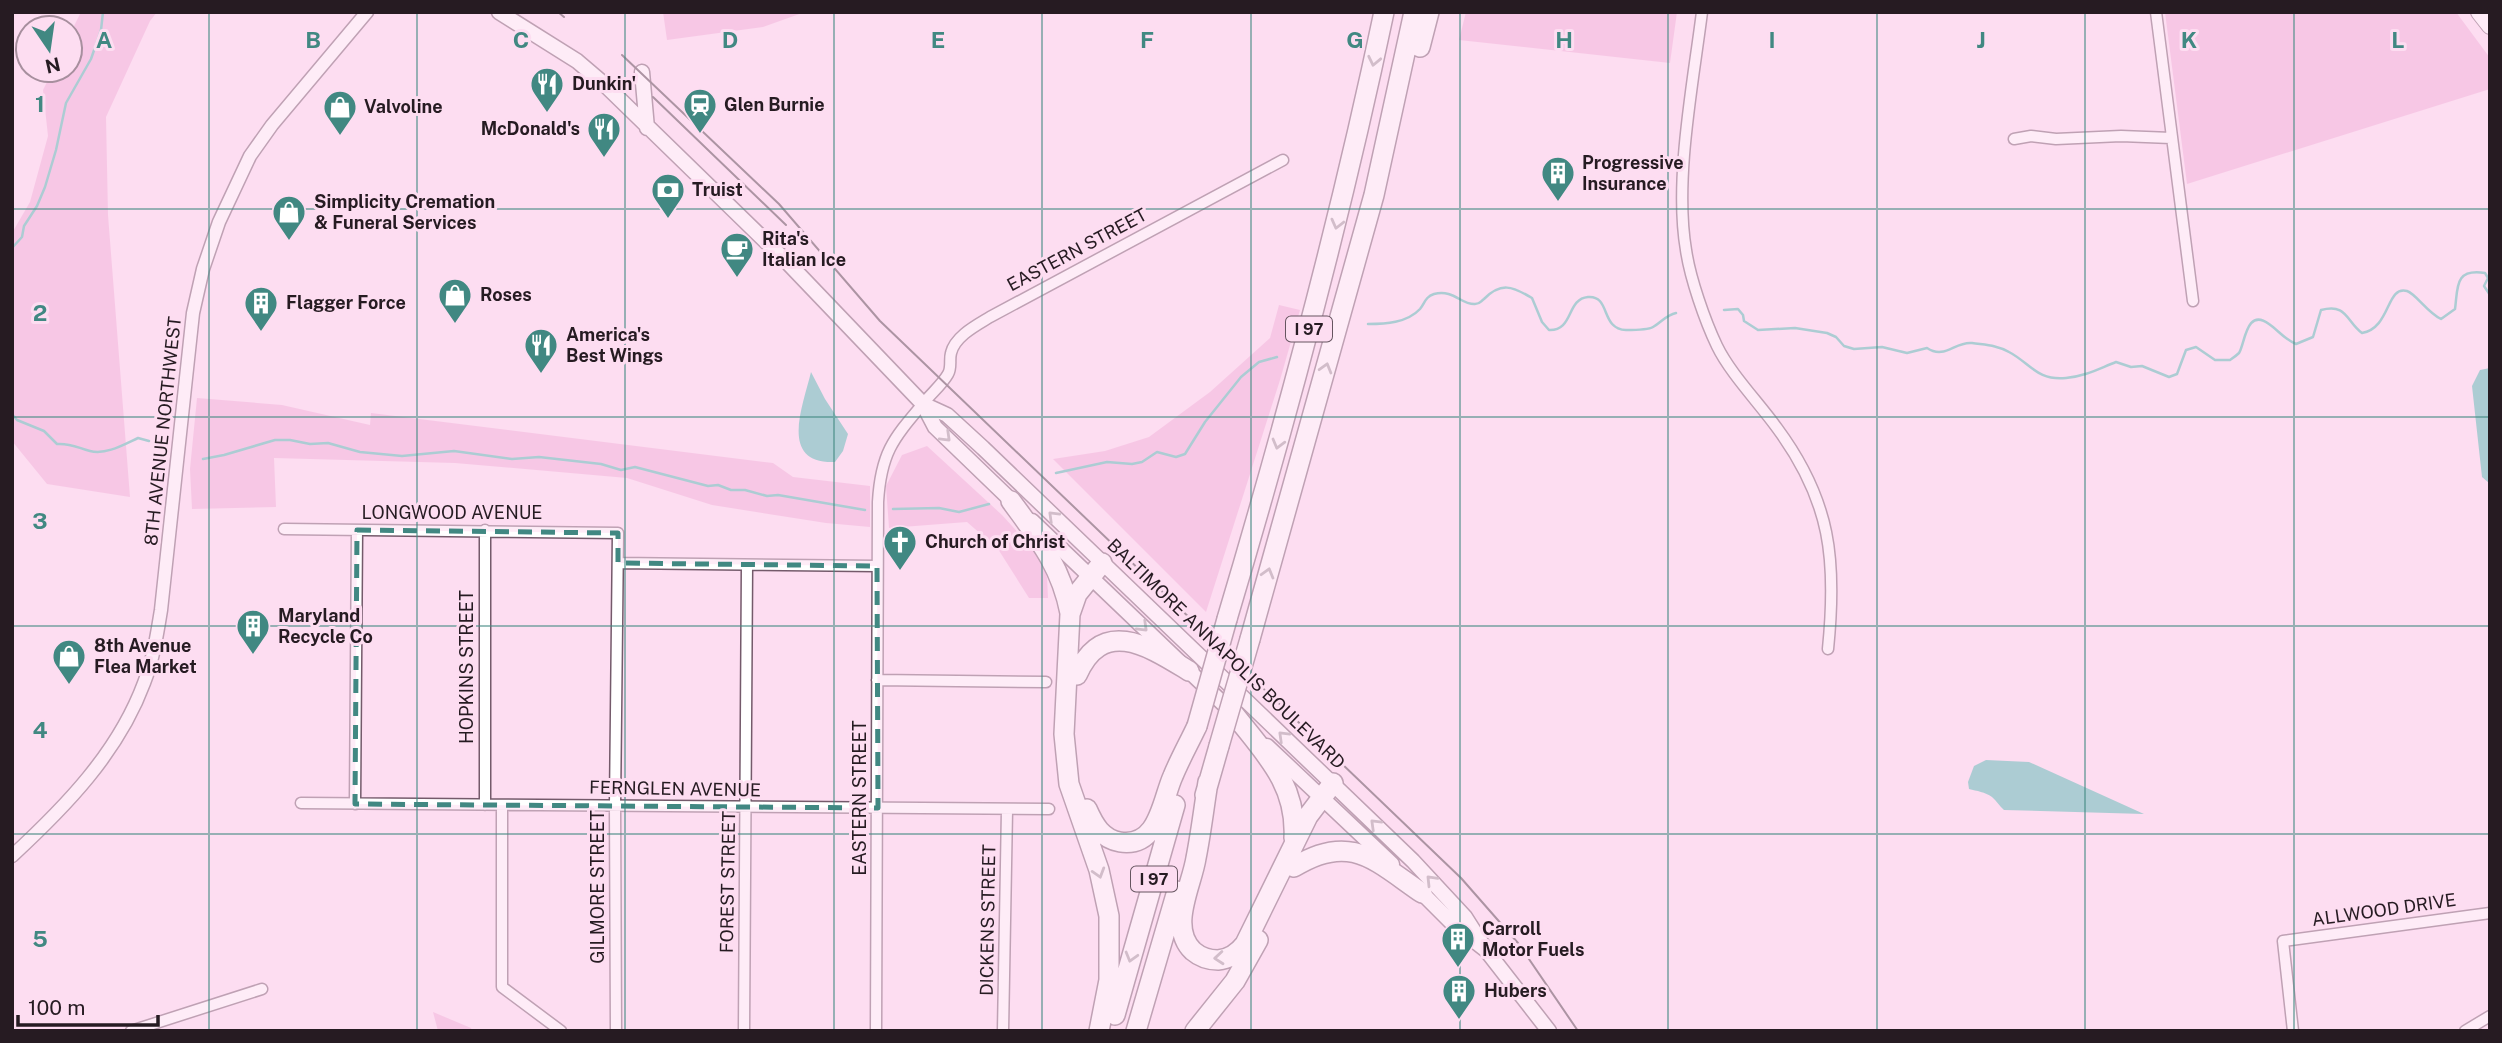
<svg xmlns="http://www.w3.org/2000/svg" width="2502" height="1043" font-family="'Public Sans',sans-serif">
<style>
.green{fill:#efaed8}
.water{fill:#4bb8b0}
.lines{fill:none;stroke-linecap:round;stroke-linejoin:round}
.stream{stroke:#4bb8b0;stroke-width:2.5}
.minor-casing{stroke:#745a6b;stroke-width:13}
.tertiary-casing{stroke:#745a6b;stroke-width:15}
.secondary-casing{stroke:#745a6b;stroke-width:17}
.primary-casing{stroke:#745a6b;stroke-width:18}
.motorway-casing{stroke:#745a6b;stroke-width:22}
.minor{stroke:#fff;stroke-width:10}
.tertiary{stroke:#fff;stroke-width:12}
.secondary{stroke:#fff;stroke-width:14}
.primary{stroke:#fff;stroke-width:16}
.motorway{stroke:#fff;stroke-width:19}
.tram{stroke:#4b3d46;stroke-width:2}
.motorway-bridge-casing{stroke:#745a6b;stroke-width:22;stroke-linecap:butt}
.motorway-bridge{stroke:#fff;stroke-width:19}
.oneway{stroke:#9d989c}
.marked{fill:none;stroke:#418882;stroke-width:5;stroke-dasharray:14 9;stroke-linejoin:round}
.grid{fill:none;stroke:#418882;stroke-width:2;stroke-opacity:0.55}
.labels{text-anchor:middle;stroke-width:6;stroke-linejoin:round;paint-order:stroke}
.shield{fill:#fdddf1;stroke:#665560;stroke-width:2}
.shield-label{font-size:16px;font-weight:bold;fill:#261b22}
.poi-label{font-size:18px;font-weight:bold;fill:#261b22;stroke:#fdddf1;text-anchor:start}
.street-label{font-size:18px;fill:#261b22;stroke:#fdddf1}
.grid-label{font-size:23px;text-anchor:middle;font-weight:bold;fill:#418882;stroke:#fdddf1;stroke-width:6;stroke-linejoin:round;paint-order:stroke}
</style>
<rect width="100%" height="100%" fill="#fdddf1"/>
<path class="green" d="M81 12H157L150 21 106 117 108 215 130 497 47 484 12 441V233L30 202 48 136 43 90 53 70H70V34Z
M663 12H805L763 27 667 40Z
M1466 12H1677L1670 63 1459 40Z
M2165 12H2456L2490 58V89L2187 184Z
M1279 305 1300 310 1280 380 1206 612 1053 459 1105 451 1149 437 1210 392 1270 338Z
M197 398 282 405 370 425 371 413 773 463 793 477 870 486V527L826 523 712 505 627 478 455 463 274 458 276 507 192 509 190 469Z
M927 446 1002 515 1036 552 1047 577 1048 598H1029L998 549 967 522 889 528 886 486 902 455Z
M433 1012 471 1028 472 1031H438Z"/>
<path class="water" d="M2490 368V483H2489L2482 477 2472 386 2480 370Z
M811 372 825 399 848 434 843 451 835 462C778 464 803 406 811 372Z
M1986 760 2029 762 2144 814 2004 810C1999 806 1997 801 1992 797 1985 792 1977 791 1969 789L1968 782 1974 766Z"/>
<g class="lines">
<path class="stream" d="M12 248 22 237 24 226 37 206 45 187 56 150 66 103 91 59 101 30 103 12
M1724 310 1738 309 1743 315 1744 321 1758 330 1795 328 1827 333 1836 337 1844 346 1854 349 1882 347 1907 353 1927 348C1945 360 1955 341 1972 343 1985 345 1997 345 2009 352 2030 363 2037 381 2066 378 2086 376 2098 369 2116 362L2131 367 2142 366 2169 377 2177 374 2186 350 2196 347 2215 360H2230C2233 358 2236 356 2239 353 2245 344 2246 307 2269 324 2279 331 2284 339 2296 344L2313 337 2321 310C2347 303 2346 321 2362 333 2391 328 2386 285 2407 291 2416 294 2427 312 2441 319L2455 309C2458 288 2454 268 2485 273L2488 278 2484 286 2490 295
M1368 324C1385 324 1407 323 1420 309 1425 303 1425 297 1434 294 1454 289 1461 305 1475 304 1480 304 1480 302 1484 299 1501 282 1512 286 1532 298L1542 322 1549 330C1574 331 1566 299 1588 297 1611 295 1600 329 1626 330 1633 330 1648 330 1653 327 1662 322 1666 315 1676 313
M12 414 17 420 44 431 57 444C71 443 78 448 90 451 106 455 123 445 138 438L149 441
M203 459 224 455 275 440H290L310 444 328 443 360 452 402 456 454 451 512 459 539 457 601 464 621 470 635 467 708 486 718 485 731 490H745L767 496 778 495 865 510
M1056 473 1107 462 1132 464 1142 462 1157 452 1176 457 1185 454 1205 422 1241 377 1259 362 1277 357
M893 509 939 508 959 512 989 504"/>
<defs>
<path id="minor" d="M1702 12C1693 84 1674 180 1686 250 1690 278 1705 321 1717 346 1730 373 1759 403 1777 428 1831 501 1837 560 1828 649
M2156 12 2193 301
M2014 139 2031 136 2056 139 2121 136 2171 138
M284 529 618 533 615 805 616 1031
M485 530V805
M618 563 877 566
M877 680 1046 682
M301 803 1049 809
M355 804 357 530
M502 805V987L561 1031
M131 1031 262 989
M744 1031 747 565
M876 1031 878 502C881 450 895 437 927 399 934 391 943 383 948 374 952 367 949 360 951 353 955 336 977 325 990 317L1283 160
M1003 1031 1007 810
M2293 1031 2283 941 2490 913
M2465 1031 2490 1016"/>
<path id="tertiary" d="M12 856C65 807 118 753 144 683 153 660 157 635 161 610L193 313 203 269 219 222 250 156 272 125 367 12"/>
<path id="secondary" d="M499 12 577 61 604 84 789 264 923 404 935 427 1018 507
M642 72 647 128
M923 404 947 415 983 448 1413 861 1465 917 1486 950 1549 1031
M1032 521 1235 715
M1267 746 1392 864
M1417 888 1454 925 1486 950"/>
<path id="primary" d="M2479 12 2490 26"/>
<path id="motorway" d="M1420 47 1429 12
M1011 501C1038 538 1061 566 1070 613
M1227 619C1287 418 1341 217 1384 12
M1250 639 1374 195 1414 12
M1077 675C1103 615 1151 648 1189 671
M1234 714C1265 754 1297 784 1294 838
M1208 782C1204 807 1201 833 1196 858 1192 885 1168 927 1193 951 1200 957 1208 960 1218 960 1230 959 1238 953 1245 944L1308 816 1333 783
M1205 795 1219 746
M1087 809C1094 825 1102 839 1120 842 1159 848 1162 800 1173 776 1180 759 1189 743 1197 726
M1294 867C1351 832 1375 861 1422 893
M1115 1015 1175 805
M1099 1031 1109 980V916L1099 870 1069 784 1064 734 1070 614 1077 594 1102 563
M1136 1031 1177 891
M1195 1031 1235 981 1258 940"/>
</defs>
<use href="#minor" class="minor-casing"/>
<use href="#tertiary" class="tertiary-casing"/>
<use href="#secondary" class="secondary-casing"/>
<use href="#primary" class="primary-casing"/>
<use href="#motorway" class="motorway-casing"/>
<use href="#minor" class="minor"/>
<use href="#tertiary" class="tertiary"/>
<use href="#secondary" class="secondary"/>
<use href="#primary" class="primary"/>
<use href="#motorway" class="motorway"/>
<path class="tram" d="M558 12 564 17
M622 55 779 204 880 321 904 344 1461 878 1518 943 1578 1031
M653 97 786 225"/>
<defs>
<path id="motorway-bridge" d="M1197 726 1227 619
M1219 746 1250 639"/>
</defs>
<use href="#motorway-bridge" class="motorway-bridge-casing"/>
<use href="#motorway-bridge" class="motorway-bridge"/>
</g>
<defs><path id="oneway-chevron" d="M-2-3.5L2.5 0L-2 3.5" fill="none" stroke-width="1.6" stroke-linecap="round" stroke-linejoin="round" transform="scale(1.75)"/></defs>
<g class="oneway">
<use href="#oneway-chevron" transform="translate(1374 61) rotate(102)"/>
<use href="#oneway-chevron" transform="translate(1337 224) rotate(104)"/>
<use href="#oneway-chevron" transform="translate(1326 368) rotate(-74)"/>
<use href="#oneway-chevron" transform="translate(946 437) rotate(44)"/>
<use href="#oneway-chevron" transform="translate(1278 444) rotate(105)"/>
<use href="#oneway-chevron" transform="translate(1053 516) rotate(-136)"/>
<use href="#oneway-chevron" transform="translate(1268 573) rotate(-74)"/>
<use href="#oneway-chevron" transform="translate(1143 627) rotate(44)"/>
<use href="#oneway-chevron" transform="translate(1283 736) rotate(-136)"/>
<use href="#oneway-chevron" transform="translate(1375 824) rotate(-136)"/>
<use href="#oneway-chevron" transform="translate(1099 873) rotate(73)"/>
<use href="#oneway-chevron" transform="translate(1431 880) rotate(-134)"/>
<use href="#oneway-chevron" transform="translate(1131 957) rotate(106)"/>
<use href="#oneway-chevron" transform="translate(1219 958) rotate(175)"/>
</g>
<path d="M0 0H2502V1043H0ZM357 530 618 533V563L877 566 878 808 355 804Z" fill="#fdddf1" fill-opacity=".55" fill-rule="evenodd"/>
<path class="marked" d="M357 530 618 533V563L877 566 878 808 355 804Z"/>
<path class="grid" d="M209 12V1031M417 12V1031M625 12V1031M834 12V1031M1042 12V1031M1251 12V1031M1460 12V1031M1668 12V1031M1877 12V1031M2085 12V1031M2294 12V1031M12 209H2490M12 417H2490M12 626H2490M12 834H2490"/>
<defs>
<symbol id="restaurant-pin" viewBox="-11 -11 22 30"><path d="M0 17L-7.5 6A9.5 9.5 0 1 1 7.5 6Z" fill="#418882" stroke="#fdddf1"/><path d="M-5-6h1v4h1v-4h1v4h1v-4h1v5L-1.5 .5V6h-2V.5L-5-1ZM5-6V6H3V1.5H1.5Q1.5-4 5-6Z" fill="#fff"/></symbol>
<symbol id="station-pin" viewBox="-11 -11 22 30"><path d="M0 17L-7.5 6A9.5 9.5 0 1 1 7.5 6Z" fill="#418882" stroke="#fdddf1"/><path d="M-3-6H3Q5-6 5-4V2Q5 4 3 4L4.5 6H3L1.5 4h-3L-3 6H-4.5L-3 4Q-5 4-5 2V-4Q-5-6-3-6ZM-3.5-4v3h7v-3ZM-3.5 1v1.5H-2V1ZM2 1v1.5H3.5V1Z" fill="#fff"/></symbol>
<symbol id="shop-pin" viewBox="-11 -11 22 30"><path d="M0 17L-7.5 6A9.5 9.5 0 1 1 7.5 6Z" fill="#418882" stroke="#fdddf1"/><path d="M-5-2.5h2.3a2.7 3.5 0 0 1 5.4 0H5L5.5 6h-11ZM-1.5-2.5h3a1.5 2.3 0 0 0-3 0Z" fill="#fff"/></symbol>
<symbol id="building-pin" viewBox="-11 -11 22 30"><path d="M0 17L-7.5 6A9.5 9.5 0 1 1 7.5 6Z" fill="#418882" stroke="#fdddf1"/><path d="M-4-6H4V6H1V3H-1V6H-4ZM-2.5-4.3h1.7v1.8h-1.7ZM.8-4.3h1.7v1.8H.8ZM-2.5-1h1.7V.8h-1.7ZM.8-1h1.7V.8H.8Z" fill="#fff"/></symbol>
<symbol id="bank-pin" viewBox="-11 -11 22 30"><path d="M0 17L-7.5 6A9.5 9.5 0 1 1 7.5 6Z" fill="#418882" stroke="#fdddf1"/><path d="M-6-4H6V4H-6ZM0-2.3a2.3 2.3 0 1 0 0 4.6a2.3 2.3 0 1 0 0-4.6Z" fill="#fff"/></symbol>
<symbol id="cafe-pin" viewBox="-11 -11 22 30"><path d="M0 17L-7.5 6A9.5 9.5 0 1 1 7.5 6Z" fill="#418882" stroke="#fdddf1"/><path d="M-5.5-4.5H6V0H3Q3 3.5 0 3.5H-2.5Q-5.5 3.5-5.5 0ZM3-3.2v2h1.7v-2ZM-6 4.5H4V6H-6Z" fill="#fff"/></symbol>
<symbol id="church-pin" viewBox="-11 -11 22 30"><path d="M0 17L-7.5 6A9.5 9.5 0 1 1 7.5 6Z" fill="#418882" stroke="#fdddf1"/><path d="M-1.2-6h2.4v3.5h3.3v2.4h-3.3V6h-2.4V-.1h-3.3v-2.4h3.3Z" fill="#fff"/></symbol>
</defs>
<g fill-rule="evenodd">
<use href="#restaurant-pin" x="528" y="65" width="38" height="52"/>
<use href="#station-pin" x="681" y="86" width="38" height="52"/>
<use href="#shop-pin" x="321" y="88" width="38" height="52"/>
<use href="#restaurant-pin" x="585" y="110" width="38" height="52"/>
<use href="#building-pin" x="1539" y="154" width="38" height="52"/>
<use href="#bank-pin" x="649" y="171" width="38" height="52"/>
<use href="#shop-pin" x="270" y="193" width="38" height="52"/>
<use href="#cafe-pin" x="718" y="230" width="38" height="52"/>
<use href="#shop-pin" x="436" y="276" width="38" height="52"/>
<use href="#building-pin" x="242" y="284" width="38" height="52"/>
<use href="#restaurant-pin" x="522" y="326" width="38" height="52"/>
<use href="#church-pin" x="881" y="523" width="38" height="52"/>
<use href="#building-pin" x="234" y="607" width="38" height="52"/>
<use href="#shop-pin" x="50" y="637" width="38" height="52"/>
<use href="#building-pin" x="1439" y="920" width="38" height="52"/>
<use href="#building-pin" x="1440" y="972" width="38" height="52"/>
</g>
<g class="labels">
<g class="shield">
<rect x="1286" y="316.5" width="46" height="25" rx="5"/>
<rect x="1131" y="866.5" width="46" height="25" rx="5"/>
</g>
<g class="shield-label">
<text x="1309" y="335">I 97</text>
<text x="1154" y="885">I 97</text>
</g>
<g class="poi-label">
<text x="572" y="90">Dunkin'</text>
<text x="724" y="111">Glen Burnie</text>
<text x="364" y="113">Valvoline</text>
<text x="580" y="135" text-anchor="end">McDonald's</text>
<text x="1582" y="169">Progressive<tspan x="1582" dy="21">Insurance</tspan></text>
<text x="692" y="196">Truist</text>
<text x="314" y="208">Simplicity Cremation<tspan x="314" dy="21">&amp; Funeral Services</tspan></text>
<text x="762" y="245">Rita's<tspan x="762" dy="21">Italian Ice</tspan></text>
<text x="480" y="301">Roses</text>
<text x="286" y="309">Flagger Force</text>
<text x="566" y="341">America's<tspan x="566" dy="21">Best Wings</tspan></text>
<text x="925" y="548">Church of Christ</text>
<text x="278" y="622">Maryland<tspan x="278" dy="21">Recycle Co</tspan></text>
<text x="94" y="652">8th Avenue<tspan x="94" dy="21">Flea Market</tspan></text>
<text x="1482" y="935">Carroll<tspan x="1482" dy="21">Motor Fuels</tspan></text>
<text x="1484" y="997">Hubers</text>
</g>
<g class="street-label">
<text transform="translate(1077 250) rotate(-28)" y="6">EASTERN STREET</text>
<text transform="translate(163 431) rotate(-84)" y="6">8TH AVENUE NORTHWEST</text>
<text x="452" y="519">LONGWOOD AVENUE</text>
<text transform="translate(1226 654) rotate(44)" y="6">BALTIMORE ANNAPOLIS BOULEVARD</text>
<text transform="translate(467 667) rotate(-90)" y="6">HOPKINS STREET</text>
<text transform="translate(675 789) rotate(1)" y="6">FERNGLEN AVENUE</text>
<text transform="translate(860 798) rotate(-90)" y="6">EASTERN STREET</text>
<text transform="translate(728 882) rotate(-89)" y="6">FOREST STREET</text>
<text transform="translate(598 887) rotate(-90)" y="6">GILMORE STREET</text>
<text transform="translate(2384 910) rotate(-8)" y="6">ALLWOOD DRIVE</text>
<text transform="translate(988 920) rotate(-89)" y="6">DICKENS STREET</text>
</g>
</g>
<g class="grid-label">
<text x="104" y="48">A</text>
<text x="313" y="48">B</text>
<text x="521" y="48">C</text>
<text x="730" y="48">D</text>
<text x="938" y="48">E</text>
<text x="1147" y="48">F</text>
<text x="1355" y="48">G</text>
<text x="1564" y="48">H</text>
<text x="1772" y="48">I</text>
<text x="1981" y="48">J</text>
<text x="2189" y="48">K</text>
<text x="2398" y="48">L</text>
<text x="40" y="112">1</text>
<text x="40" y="321">2</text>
<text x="40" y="529">3</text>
<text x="40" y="738">4</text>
<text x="40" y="947">5</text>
</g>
<rect width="2502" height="1043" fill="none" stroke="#261b22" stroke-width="28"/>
<g transform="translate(49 49) rotate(167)"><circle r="33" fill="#fdddf1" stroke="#a78f9e" stroke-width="2"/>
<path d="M0-5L12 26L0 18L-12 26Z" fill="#418882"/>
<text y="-10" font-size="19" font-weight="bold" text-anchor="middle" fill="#261b22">N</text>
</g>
<path d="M18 1015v10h140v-10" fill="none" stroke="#261b22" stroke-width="3.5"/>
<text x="28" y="1015" font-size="21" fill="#261b22" stroke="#fdddf1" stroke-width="5" paint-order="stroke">100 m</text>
</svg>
